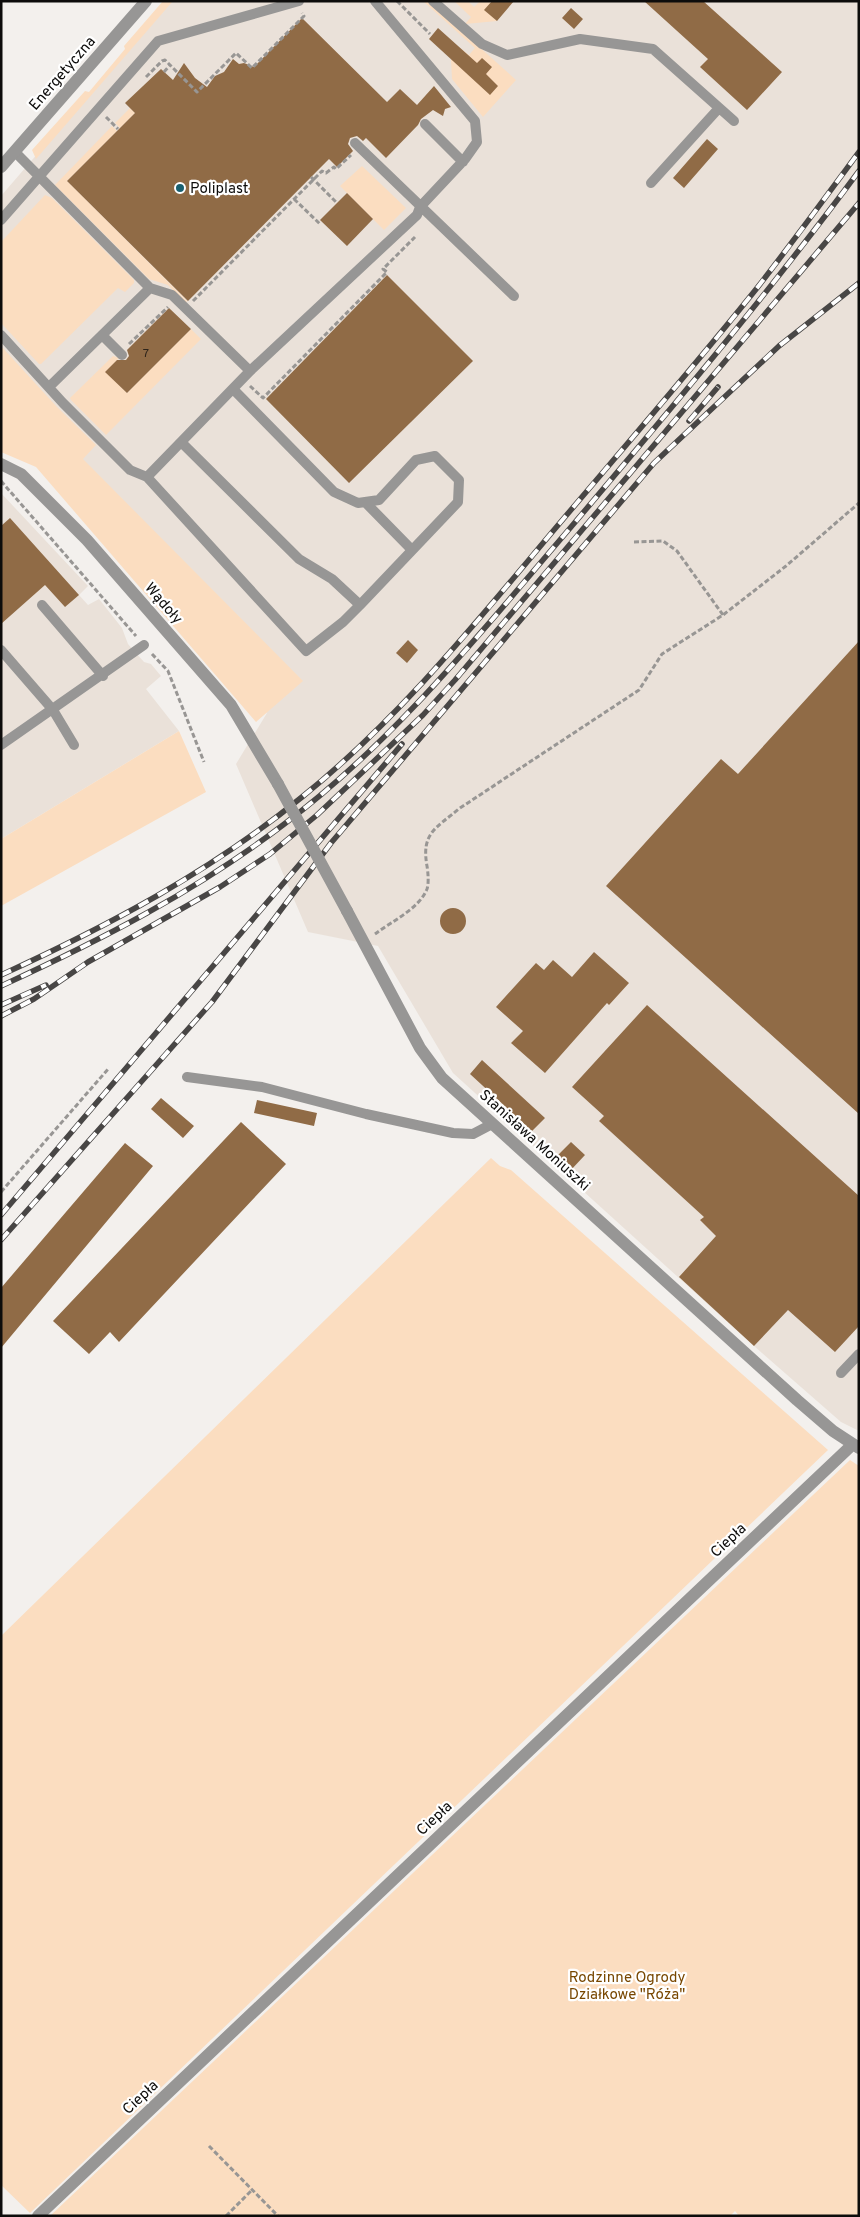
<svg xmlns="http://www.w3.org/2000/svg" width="860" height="2217" font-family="Overpass,sans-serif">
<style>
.built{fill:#eae1d9}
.green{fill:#fbddc0}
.building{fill:#906b46}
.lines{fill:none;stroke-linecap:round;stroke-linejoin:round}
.path{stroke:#989694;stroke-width:3;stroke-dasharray:5 2.5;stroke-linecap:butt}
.service{stroke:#979695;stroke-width:10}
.minor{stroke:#979695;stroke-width:12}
.rail-casing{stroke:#484645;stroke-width:5.5}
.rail{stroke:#fff;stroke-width:4;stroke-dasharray:11;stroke-linecap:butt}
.minor-bridge{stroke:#979695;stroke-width:12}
.poi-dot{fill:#196070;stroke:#fff;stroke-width:2}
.labels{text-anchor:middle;stroke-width:4.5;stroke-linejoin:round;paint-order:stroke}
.number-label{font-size:12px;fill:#2e241a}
.street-label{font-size:15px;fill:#0d0c0b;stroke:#fff}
.poi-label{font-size:15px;fill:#0d0c0b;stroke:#fff;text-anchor:start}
.park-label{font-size:15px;fill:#784700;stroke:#fff}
</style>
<rect width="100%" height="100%" fill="#f3f0ed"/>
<path class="built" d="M169 1H859V1431L841 1422 754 1346 453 1073 378 946 308 932 236 764 267 713 1 369V196Z
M1 493 88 586 79 595 88 605 99 599 122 628 128 644 144 662 151 664 161 676 146 689 179 731 1 839Z"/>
<path class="green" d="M163 1H173L36 159 32 150 85 91 89 92 125 49 124 46Z
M423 1H428L516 80 483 117 452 79 451 59 460 48 469 55 475 48Z
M454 1H468L474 7 480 1H489L491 3 485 10 497 21 465 24 471 17Z
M130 108 135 113 120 128 115 123Z
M112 126 117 131 67 181 187 301 186 303 168 285 149 279 55 185Z
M362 166 406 208 384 230 340 186Z
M45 195 52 198 134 280V283L125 292 118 288 41 364H39L1 323V242Z
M191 329 201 339 106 435 71 400 70 398 113 356 119 358 106 372 127 393Z
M1 346 57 407 96 445 83 459 303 681 256 722 36 467 1 452Z
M179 731 206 792 1 906V839Z
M491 1158 500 1166 511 1170 828 1450 30 2213 1 2185V1636Z
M850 1460 859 1466V2216H739L735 2211 730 2216H50Z"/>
<path class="building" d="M492 1H514L497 21 484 10Z
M644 1H703L782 72 747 110 700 67 708 59Z
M571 8 583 19 574 29 562 18Z
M302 18 387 102 400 89 417 105 434 86 451 107 445 109 443 116 433 110 421 119 418 125 386 158 366 138 363 141 357 136 350 138 348 144 353 151 337 167 329 159 188 301 67 181 135 113 125 103 161 69 173 80 184 63 195 78 207 87 215 76 224 72 233 59 239 64 244 63 254 67Z
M438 28 477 63 482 58 492 67 486 74 498 86 490 95 429 39Z
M707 139 718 149 684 188 673 178Z
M347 193 373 219 347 246 320 220Z
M387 275 473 361 349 483 266 399Z
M169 308 191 329 127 393 105 372 117 360H126L129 356 127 350Z
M10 518 79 595 65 607 45 585 1 624V526Z
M408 640 418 650 407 663 396 653Z
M859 641V1114L606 886 721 759 738 774Z
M440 921a13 13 0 1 1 26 0a13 13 0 1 1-26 0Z
M594 952 629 983 609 1005 607 1003 545 1073 511 1043 523 1031 496 1007 536 963 544 970 553 960 572 977Z
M647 1005 859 1196V1326L835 1352 788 1310 754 1346 679 1277 716 1236 700 1220 704 1217 599 1121 604 1116 572 1087Z
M482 1060 545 1118 532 1131 470 1074Z
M161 1098 194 1126 183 1138 151 1109Z
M257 1100 317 1113 314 1126 254 1113Z
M241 1122 286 1164 119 1342 110 1332 89 1354 53 1321Z
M571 1142 585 1155 570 1171 556 1157Z
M125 1143 153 1166 1 1348V1288Z"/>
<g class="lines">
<path class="path" d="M397 1 430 34
M164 72 170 65
M146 77 162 61 165 60 197 92 236 53 252 68 304 16 302 13
M106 117 118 129
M311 177 337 203
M294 199 320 224
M193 301 322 171 326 173 334 167 336 169 351 155
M129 344 168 307
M250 386 263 398 387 272 383 269 415 237
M1 481 136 636
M634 542 663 541 677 551 723 615
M152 654 168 671 204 762
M375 934C392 921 419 909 427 889 429 883 428 872 427 866 421 833 436 828 460 808L639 690 662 654 723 615 786 566 859 503
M1 1192 109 1068
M209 2146 278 2216
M226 2216 252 2190"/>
<path class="service" d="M433 1 482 44 507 55 580 39 653 49 734 121
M425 124 463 162
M355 143 514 296
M15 152 150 288 172 295 250 371
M651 183 719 108
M1 220 158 41 299 1
M1 335 63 403 130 470 147 477 250 371 417 215 420 207 465 159 477 142 475 121 375 1
M102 335 122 355
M49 387 150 288
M181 442 299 559 332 579 360 605
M147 477 306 651 343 622 360 605 458 502 459 480 435 456 416 460 379 500 358 503 334 492 233 389
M365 502 412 550
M42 605 103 676
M1 650 53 710 74 745
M1 745 144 645
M187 1077 262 1087 366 1114 453 1133 473 1134 492 1124
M841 1373 859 1354"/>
<path class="minor" d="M1 167 146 1
M1 464 21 474 87 540 231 705 278 784
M347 911 420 1048 442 1078 797 1400 833 1431 859 1448
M38 2216 852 1445"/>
<defs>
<path id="rail" d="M689 421 718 387
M1 975C108 926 210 872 302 797 400 718 478 620 559 524 625 446 693 368 757 288 792 243 825 198 859 152
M1 986C101 940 196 891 283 825 395 741 481 632 571 527 670 410 768 294 859 171
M1 1005 46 985
M1 1016 34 999 88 962 220 887 270 854 317 815 423 715 455 680 859 203
M1 1215 402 744
M1 1240 212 1002 331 843 654 463 779 346 859 283"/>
</defs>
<use href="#rail" class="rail-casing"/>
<use href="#rail" class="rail"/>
<path class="minor-bridge" d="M278 784 347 911"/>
</g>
<circle class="poi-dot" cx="180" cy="188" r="5"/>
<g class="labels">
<g class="number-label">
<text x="146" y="357">7</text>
</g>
<g class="street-label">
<text transform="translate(62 73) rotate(-49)" y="5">Energetyczna</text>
<text transform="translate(164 603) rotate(49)" y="5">Wądoły</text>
<text transform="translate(535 1140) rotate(42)" y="5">Stanisława Moniuszki</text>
<text transform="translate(728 1540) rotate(-43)" y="5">Ciepła</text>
<text transform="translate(434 1818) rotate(-43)" y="5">Ciepła</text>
<text transform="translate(140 2097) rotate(-43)" y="5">Ciepła</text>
</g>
<g class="poi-label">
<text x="190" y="193">Poliplast</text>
</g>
<g class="park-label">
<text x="627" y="1982">Rodzinne Ogrody<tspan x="627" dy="17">Działkowe "Róża"</tspan></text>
</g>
</g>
<rect width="860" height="2217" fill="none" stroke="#0d0c0b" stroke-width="5"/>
</svg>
